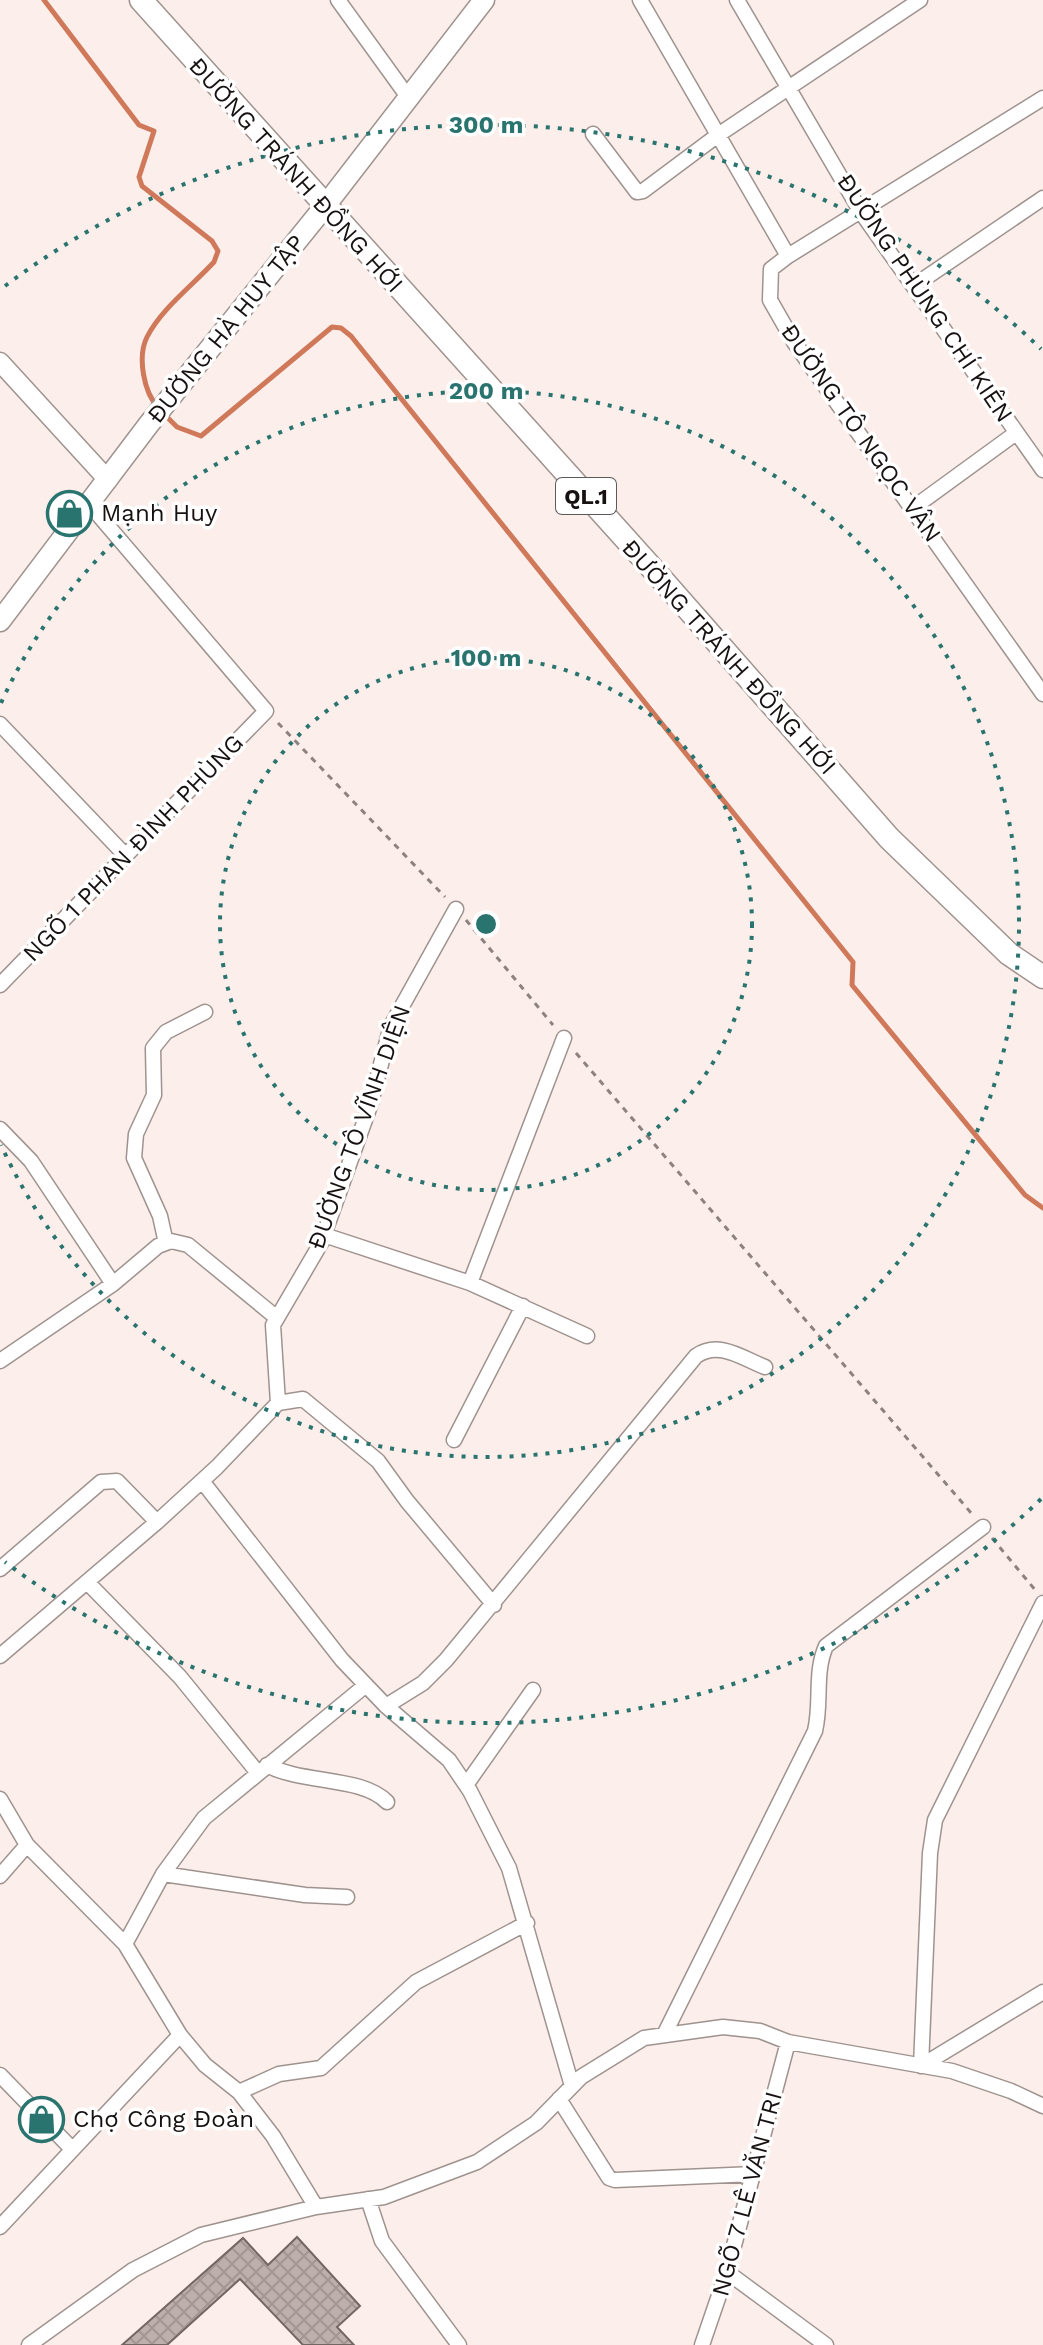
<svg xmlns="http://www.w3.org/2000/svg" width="1043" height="2345" font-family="'Work Sans',sans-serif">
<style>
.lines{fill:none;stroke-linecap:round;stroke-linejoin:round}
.stream{stroke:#cf795a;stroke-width:5}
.building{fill:url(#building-cross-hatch);stroke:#726763;stroke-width:2}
.minor-casing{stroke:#9f938f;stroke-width:17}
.tertiary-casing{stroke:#9f938f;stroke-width:21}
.secondary-casing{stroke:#9f938f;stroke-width:23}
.trunk-casing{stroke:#9f938f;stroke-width:25}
.path{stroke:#8c8280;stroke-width:3;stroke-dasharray:6 6;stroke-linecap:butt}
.minor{stroke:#fff;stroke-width:14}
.tertiary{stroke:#fff;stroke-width:18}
.secondary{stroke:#fff;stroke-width:20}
.trunk{stroke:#fff;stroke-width:22}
.ring{fill:none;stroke:#2a7470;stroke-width:4;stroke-dasharray:4 8}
.labels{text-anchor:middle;stroke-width:7;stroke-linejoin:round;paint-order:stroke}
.shield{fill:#fff;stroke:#5d5958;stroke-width:2}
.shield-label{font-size:22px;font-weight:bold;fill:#171211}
.street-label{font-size:24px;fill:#171211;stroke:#fff}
.poi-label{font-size:24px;fill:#171211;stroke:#fff;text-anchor:start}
.centre{fill:#2a7470;stroke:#fff;stroke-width:4}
.ring-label{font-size:24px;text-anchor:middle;font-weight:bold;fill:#2a7470;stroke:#fff;stroke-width:7;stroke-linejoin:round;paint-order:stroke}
</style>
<defs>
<pattern id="building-cross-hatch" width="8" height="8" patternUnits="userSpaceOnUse" patternTransform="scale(2)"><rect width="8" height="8" fill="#bdb0ac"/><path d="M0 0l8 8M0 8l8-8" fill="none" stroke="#a29693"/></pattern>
</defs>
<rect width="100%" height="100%" fill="#fceeea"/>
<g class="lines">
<path class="stream" d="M44 0 139 125 154 131 139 177 142 186 212 241 218 251 214 262C193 285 161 309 147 337 137 357 144 393 158 407
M165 415 177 427 201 436 332 327 341 328 351 336 853 962 852 985 1025 1195 1043 1208"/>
</g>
<path class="building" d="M297 2237 360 2306 337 2327 354 2345H303L240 2279 167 2345H122L243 2238 268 2265Z"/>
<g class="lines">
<defs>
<path id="minor" d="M338 0 408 97
M640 0 788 256 771 269 770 300 794 342 1043 694
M737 0 861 212 1043 470
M593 134 637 192 643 191 718 135 920 0
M788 256 1043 98
M915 285 1043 198
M913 508 1016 433
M0 724 126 856
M0 985 266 711 90 505
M0 1129 31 1161 113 1284
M324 1235 470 1283 587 1336
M166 1243 160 1216 134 1158 136 1134 154 1095 153 1048 166 1032 205 1012
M470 1283 564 1038
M0 1361 113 1284 158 1246 171 1241 188 1245 277 1318
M278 1403 303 1399 378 1461 407 1501 494 1605
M454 1440 523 1306
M202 1481 342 1660 386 1706 449 1760 470 1791 509 1868 572 2086
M0 1569 101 1482 117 1481 157 1522
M88 1583 180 1677 258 1773
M0 1656 157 1522 217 1467 278 1403 273 1325 321 1243 370 1106 391 1026 456 909
M386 1706 423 1683 446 1660 696 1356C719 1340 742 1358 765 1367
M267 1765C302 1784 362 1776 387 1802
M466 1785 533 1690
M0 1799 27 1845 125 1944 180 2035 205 2065 239 2092 273 2136 316 2207
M163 1874 305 1895 347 1897
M0 1876 27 1845
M125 1944 163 1874 204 1818 366 1685
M664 2035 815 1731C822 1702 814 1673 826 1646L983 1527
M921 2066 930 1853 935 1820 1043 1603
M921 2066 1043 1992
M0 2075 72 2149
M239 2092 279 2074 321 2068 416 1982 527 1923
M559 2099 609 2178 615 2180 754 2174
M368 2199 382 2241 459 2345
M0 2227 180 2035
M727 2272 826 2345
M29 2345 133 2270 201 2235 316 2207 384 2197 477 2162 536 2123 581 2077 644 2038 723 2027 760 2031 788 2042 952 2071 1011 2091 1043 2106
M702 2345 727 2272 788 2042"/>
<path id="tertiary" d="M0 362 108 480"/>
<path id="secondary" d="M0 621 149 424 325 206 484 0"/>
<path id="trunk" d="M141 0 659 576 889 838 1009 954 1043 977"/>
</defs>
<use href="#minor" class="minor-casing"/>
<use href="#tertiary" class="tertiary-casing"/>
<use href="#secondary" class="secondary-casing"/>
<use href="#trunk" class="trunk-casing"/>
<path class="path" d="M278 723 445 897
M466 920 553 1025
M576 1053 972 1514
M992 1538 1036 1591"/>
<use href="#minor" class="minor"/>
<use href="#tertiary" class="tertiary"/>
<use href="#secondary" class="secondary"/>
<use href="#trunk" class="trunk"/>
</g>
<g class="ring">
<circle cx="486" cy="924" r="266"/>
<path d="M1 703A533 533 0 1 1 1 1145"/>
<path d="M1041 1499A799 799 0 0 1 5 1562M5 286A799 799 0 0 1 1041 349"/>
</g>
<defs>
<symbol id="shop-ring" viewBox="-11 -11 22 22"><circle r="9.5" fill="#fff" stroke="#2a7470" stroke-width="1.5"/><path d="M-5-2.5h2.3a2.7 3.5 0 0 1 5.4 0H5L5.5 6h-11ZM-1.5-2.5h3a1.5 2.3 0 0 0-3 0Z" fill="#2a7470"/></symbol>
</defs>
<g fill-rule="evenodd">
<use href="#shop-ring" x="44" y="488" width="51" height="51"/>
<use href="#shop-ring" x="16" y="2094" width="51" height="51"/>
</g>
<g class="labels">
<rect class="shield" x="556" y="478" width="60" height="36" rx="6"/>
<g class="shield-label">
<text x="586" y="504">QL.1</text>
</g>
<g class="street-label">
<text transform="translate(296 175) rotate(48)" y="8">ĐƯỜNG TRÁNH ĐỒNG HỚI</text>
<text transform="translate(925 298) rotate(56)" y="8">ĐƯỜNG PHÙNG CHÍ KIÊN</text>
<text transform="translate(226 329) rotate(-51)" y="8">ĐƯỜNG HÀ HUY TẬP</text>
<text transform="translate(861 433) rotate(55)" y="8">ĐƯỜNG TÔ NGỌC VÂN</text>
<text transform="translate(729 657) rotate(48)" y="8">ĐƯỜNG TRÁNH ĐỒNG HỚI</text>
<text transform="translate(133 848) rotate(-46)" y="8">NGÕ 1 PHAN ĐÌNH PHÙNG</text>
<text transform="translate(359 1127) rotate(-70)" y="8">ĐƯỜNG TÔ VĨNH DIỆN</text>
<text transform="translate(747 2194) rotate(-75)" y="8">NGÕ 7 LÊ VĂN TRI</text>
</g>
<g class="poi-label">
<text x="101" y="521">Mạnh Huy</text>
<text x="73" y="2127">Chợ Công Đoàn</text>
</g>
</g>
<circle cx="486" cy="924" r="12" class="centre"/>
<g class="ring-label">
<text x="486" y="133">300 m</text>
<text x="486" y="399">200 m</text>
<text x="486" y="666">100 m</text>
</g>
</svg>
